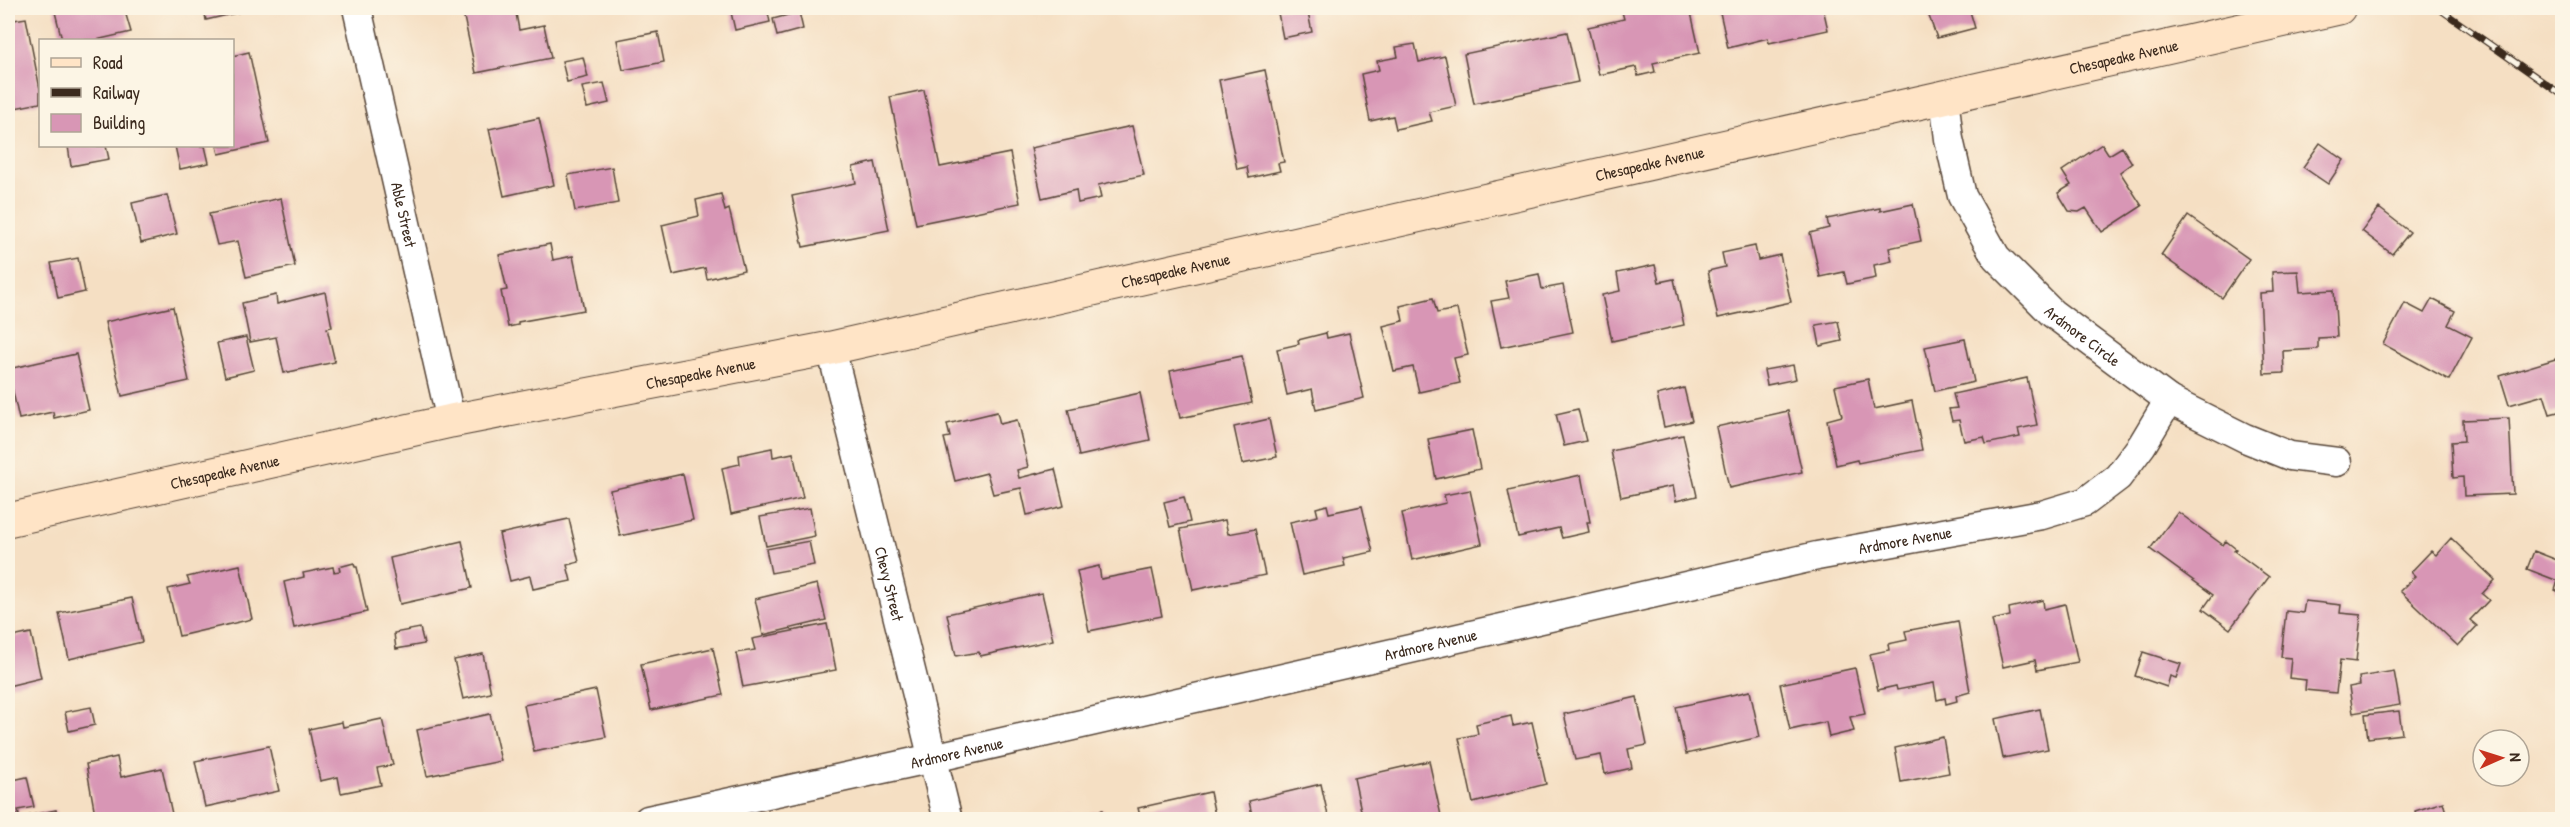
<svg xmlns="http://www.w3.org/2000/svg" width="2570" height="827" font-family="'Patrick Hand',sans-serif">
<style>
.building{fill:#d896b5}
.lines{fill:none;stroke-linecap:round;stroke-linejoin:round}
.street-casing{stroke:#574537;stroke-width:31}
.secondary-casing{stroke:#574537;stroke-width:35}
.street{stroke:#fff;stroke-width:28}
.secondary{stroke:#ffe4c6;stroke-width:33}
.rail-casing{stroke:#3b2a1e;stroke-width:7}
.rail{stroke:#fcf5e5;stroke-width:4.5;stroke-dasharray:14;stroke-linecap:butt}
.labels{text-anchor:middle;stroke-width:5;stroke-linejoin:round;paint-order:stroke}
.street-label{font-size:16px;fill:#3b2a1e;stroke:#fcf5e5}
</style>
<rect width="100%" height="100%" fill="#fcf5e5"/>
<filter id="ink" filterUnits="userSpaceOnUse"><feTurbulence type="fractalNoise" baseFrequency=".0167" numOctaves="2"/><feDisplacementMap in="SourceGraphic" scale="12" xChannelSelector="R" yChannelSelector="G"/><feConvolveMatrix kernelMatrix="1 2 1 2 8 2 1 2 1" color-interpolation-filters="sRGB"/></filter>
<filter id="wash" filterUnits="userSpaceOnUse"><feTurbulence type="fractalNoise" baseFrequency=".008" numOctaves="4" result="noise"/><feDisplacementMap in="SourceGraphic" scale="24" xChannelSelector="R" yChannelSelector="G"/><feGaussianBlur stdDeviation="1.35" result="paint"/><feColorMatrix in="noise" values="0 0 0 0 0 0 0 0 0 0 0 0 0 0 0 0 0 1.4 0 .05"/><feComposite in="paint" operator="in"/></filter>
<g filter="url(#wash)">
<rect width="100%" height="100%" fill="#f5dfc3"/>
<g id="blocks">
<path class="building" d="M54 8H124L131 32 96 40H62Z
M204 8H257L206 20Z
M462 8H515L519 30 544 25 551 58 476 73Z
M730 8H767L770 22 735 30Z
M1277 8H1307L1312 32 1283 38Z
M1621 8H1665V10L1690 8 1700 53 1653 63 1655 72 1638 76 1636 67 1599 75 1588 27 1624 19Z
M1719 8H1823L1828 30 1769 43 1768 38 1728 48Z
M1926 8H1969L1975 28 1937 38Z
M799 12 803 29 777 36 773 19Z
M26 18 40 89V103L10 109 8 108V21Z
M658 32 664 62 623 70 617 40Z
M1567 32 1578 82 1474 104 1464 54Z
M1415 44 1419 62 1445 56 1456 106 1429 112 1432 121 1396 129 1393 116 1370 121 1361 74 1379 70 1377 61 1398 57 1396 47Z
M249 52 269 143 219 154 217 146H232V56Z
M583 57 588 77 567 82 562 61Z
M1265 70 1284 162 1278 163 1280 171 1249 178 1247 167 1237 169 1219 80Z
M604 83 609 103 587 108 582 87Z
M924 90 940 167 1010 153 1020 203 916 224 890 97Z
M539 118 554 185 504 196 489 129Z
M1132 126 1144 175 1098 185 1101 198 1078 203 1076 190 1042 198 1031 148Z
M2320 143 2344 160 2328 184 2303 167Z
M2102 144 2109 155 2122 147 2132 163 2120 172 2142 206 2102 232 2086 208 2079 212 2069 211 2058 193 2071 185 2062 171Z
M68 146H106L109 159 71 166Z
M175 146H205L209 163 180 169Z
M875 162 889 230 803 247 792 196 856 183 853 167Z
M612 167 618 203 575 211 568 175Z
M721 194 725 211 729 209 744 270 707 279 705 268 673 275 662 225 699 216 696 200Z
M167 195 177 234 141 243 132 203Z
M281 198 295 266 246 277 238 241 217 245 209 214Z
M1913 204 1921 241 1889 248 1892 261 1874 265 1876 278 1847 284 1844 272 1820 277 1810 233 1829 228 1827 219 1880 208V211Z
M2379 208 2410 232 2392 254 2362 231Z
M2188 216 2249 259 2222 298 2161 255Z
M550 244 553 260 573 256 584 310 518 322V325L508 327 501 291 507 290 499 255Z
M1755 246 1758 260 1780 255 1791 302 1718 318 1708 271 1725 267 1722 253Z
M78 258 85 292 58 298 51 263Z
M1655 265 1659 282 1674 279 1684 325 1612 341 1602 295 1620 291 1617 273Z
M2298 271 2300 292 2334 290 2337 337 2318 338V349L2283 351 2284 373 2264 374 2260 293 2273 292 2272 272Z
M1539 274 1542 289 1563 285 1573 332 1501 347 1491 301 1509 298 1505 281Z
M325 292 332 327 327 328 335 362 284 373 276 337 250 342 242 303 276 295 277 304Z
M1433 298 1437 313 1457 309 1468 355 1454 358 1460 383 1419 392 1413 367 1394 371 1383 326 1403 321 1400 306Z
M2432 299 2455 311 2448 325 2472 337 2449 380 2383 344 2405 303 2424 313Z
M173 307 189 381 122 396 105 322Z
M1838 321 1842 341 1820 346 1816 325Z
M1326 333 1327 338 1349 333 1364 398 1316 410 1312 389 1287 395 1277 349 1299 344 1298 340Z
M246 337 254 370 225 377 217 343Z
M1965 339 1974 382 1935 391 1925 347Z
M76 354 89 410 54 418 53 412 19 419 8 369Z
M1242 356 1252 403 1180 418 1170 371Z
M2562 357V411L2550 414 2544 395 2509 405 2500 376Z
M1793 365 1796 379 1767 385 1764 370Z
M2027 378 2037 425 2018 429 2020 437 1986 444 1984 437 1964 441 1959 420 1952 421 1949 409 1957 408 1953 394Z
M1868 379 1874 409 1912 401 1922 450 1858 463 1857 460 1836 465 1827 420 1842 416 1835 386Z
M1684 388 1692 421 1664 427 1657 395Z
M1140 393 1150 440 1079 456 1068 409Z
M1578 409 1586 441 1564 446 1556 414Z
M1788 411 1802 472 1729 488 1716 427Z
M997 412 1000 424 1017 420 1028 467 1017 470 1019 478 1055 469 1064 506 1027 515 1021 488 993 494 987 473 955 481 944 438 950 437 947 424Z
M2509 418 2513 494 2464 496 2463 477 2453 478 2451 442 2464 441 2463 420Z
M1269 419 1277 457 1242 464 1234 427Z
M1472 430 1480 469 1436 479 1428 439Z
M1683 435 1697 496 1676 501 1673 486 1621 497 1611 451Z
M772 448 773 457 793 453 803 498 731 514 722 468 740 464 739 455Z
M683 474 693 520 620 536 610 490Z
M1581 475 1590 522H1587L1589 532 1562 538 1559 528 1518 537 1508 491Z
M1470 490 1482 544 1412 560 1402 513 1446 503 1444 495Z
M1184 497 1190 522 1170 527 1164 502Z
M1327 505 1329 513 1362 506 1373 552 1343 558 1345 566 1302 575 1290 522 1318 516 1316 508Z
M810 508 815 536 766 546 760 517Z
M2178 512 2223 545 2226 541 2236 549 2234 551 2269 577 2230 629 2203 609 2213 595 2150 549Z
M569 519 579 562 567 565 571 581 533 589 530 576 510 581 499 534Z
M1225 520 1228 534 1255 529 1265 575 1193 590 1180 529Z
M2451 538 2495 580 2482 594 2489 600 2470 620 2477 626 2458 646 2400 591 2415 576 2411 572 2431 551 2436 555Z
M462 541 472 588 400 604 390 558Z
M809 541 814 565 771 573 766 549Z
M2534 551 2562 562V593L2555 590 2558 581 2527 569Z
M354 563 355 567H357L367 612 294 628 284 582 304 577 303 573 333 567 334 572 340 571 339 567Z
M240 565 252 619 179 636 168 589 190 584 187 577Z
M1099 566 1101 579 1152 569 1162 616 1089 631 1077 571Z
M817 584 826 620 763 635 755 599Z
M1042 593 1053 640 980 656 979 652 956 656 947 614Z
M132 598 142 642 69 659 59 613Z
M2043 600 2044 609 2065 604 2078 662 2037 670 2035 660 2003 667 1992 620 2010 616 2009 608Z
M2305 601 2341 605 2340 613 2361 615 2356 662 2340 660 2336 693 2305 690 2306 680 2289 678 2291 658 2281 657 2286 611 2303 613Z
M1958 621 1970 692 1956 696 1957 701 1946 704 1945 698 1937 700 1934 683 1897 690 1896 686 1878 690 1870 654 1889 650 1888 644 1907 640 1905 631Z
M827 624 836 670 743 687 736 653 755 650 752 639Z
M420 628 424 644 396 649 394 633Z
M31 633 41 678 8 686V638Z
M713 648 723 695 651 710 641 664Z
M2143 652 2181 664 2176 678 2170 676 2167 687 2135 676Z
M483 654 491 693 463 699 454 660Z
M1855 668 1865 714 1850 717 1854 731 1829 737 1826 722 1790 730 1780 684Z
M2394 671 2400 705 2353 713 2349 687 2360 685 2359 677Z
M596 690 606 737 534 752 524 705Z
M1750 691 1760 737 1686 754 1676 707Z
M1637 697 1647 745 1628 749 1632 768 1605 774 1601 755 1575 760 1564 714Z
M91 707 95 725 69 731 65 712Z
M2040 709 2048 749 2003 758 1995 719Z
M2399 711 2402 734 2368 738 2365 715Z
M490 714 501 761 427 776 417 730Z
M1511 716 1513 726 1532 722 1546 784 1473 803 1459 738 1478 734 1476 724Z
M382 719 393 765 377 768 381 785 341 793 338 777 320 781 309 729 342 722 343 727Z
M1943 737 1949 773 1901 782 1895 748Z
M269 746 279 791 205 807 195 761Z
M117 757 121 777 162 768 172 814 144 820H96L86 764Z
M1429 761 1442 820H1363L1354 778Z
M27 777 34 807 18 810 19 815 8 817V781Z
M1321 784 1329 820H1253L1249 801Z
M1210 792 1216 820H1141L1138 808Z
M2443 802 2448 820H2417L2415 811Z
M56 810 58 820H17V818Z
M1103 810 1106 820H1058L1057 815 1073 812 1074 817Z"/>
</g>
</g>
<g filter="url(#ink)">
<use href="#blocks" fill-opacity="0" stroke="#574537" stroke-width="1.5"/>
<g class="lines">
<defs>
<g id="street">
<path id="s1" d="M357 8 451 421"/>
<path id="s2" d="M1944 97 1949 139 1962 196 1996 257 2052 313 2169 400 2245 438 2290 456 2337 462"/>
<path id="s3" d="M831 348 948 820"/>
<path id="s4" d="M648 820 933 758 1817 556 2042 515 2085 502 2118 477 2142 445 2169 400"/>
</g>
<g id="secondary">
<path id="s5" d="M8 520 451 421 831 348 2339 8"/>
</g>
</defs>
<use href="#street" class="street-casing"/>
<use href="#secondary" class="secondary-casing"/>
<use href="#street" class="street"/>
<use href="#secondary" class="secondary"/>
<defs>
<path id="rail" d="M2438 8 2562 95"/>
</defs>
<use href="#rail" class="rail-casing"/>
<use href="#rail" class="rail"/>
</g>
</g>
<g class="labels">
<g class="street-label">
<text dy="6" stroke="none"><textPath href="#s5" startOffset="2166">Chesapeake Avenue</textPath></text>
<text dy="6" stroke="none"><textPath href="#s5" startOffset="1680">Chesapeake Avenue</textPath></text>
<text dy="6" stroke="none"><textPath href="#s1" startOffset="212">Able Street</textPath></text>
<text dy="6" stroke="none"><textPath href="#s5" startOffset="1194">Chesapeake Avenue</textPath></text>
<text dy="6" stroke="none"><textPath href="#s2" startOffset="288">Ardmore Circle</textPath></text>
<text dy="6" stroke="none"><textPath href="#s5" startOffset="708">Chesapeake Avenue</textPath></text>
<text dy="6" stroke="none"><textPath href="#s5" startOffset="222">Chesapeake Avenue</textPath></text>
<text dy="6" stroke="none"><textPath href="#s4" startOffset="1288">Ardmore Avenue</textPath></text>
<text dy="6" stroke="none"><textPath href="#s3" startOffset="243">Chevy Street</textPath></text>
<text dy="6" stroke="none"><textPath href="#s4" startOffset="802">Ardmore Avenue</textPath></text>
<text dy="6" stroke="none"><textPath href="#s4" startOffset="316">Ardmore Avenue</textPath></text>
</g>
</g>
<rect width="2570" height="827" fill="none" stroke="#fcf5e5" stroke-width="30"/>
<rect x="39" y="39" width="195" height="108" fill="#fcf5e5" stroke="#afa495" stroke-width="1.5"/>
<rect x="51" y="58" width="30" height="9" fill="#ffe4c6" stroke="#afa495" stroke-width="1.5"/>
<text x="93" y="69" font-size="18" fill="#3b2a1e">Road</text>
<rect x="51" y="88" width="30" height="9" fill="#3b2a1e" stroke="#afa495" stroke-width="1.5"/>
<text x="93" y="99" font-size="18" fill="#3b2a1e">Railway</text>
<rect x="51" y="114" width="30" height="18" fill="#d896b5" stroke="#afa495" stroke-width="1.5"/>
<text x="93" y="129" font-size="18" fill="#3b2a1e">Building</text>
<g transform="translate(2501 758) rotate(87)"><circle r="28" fill="#fcf5e5" stroke="#afa495" stroke-width="1.5"/>
<path d="M0-4.5L10 22L0 15L-10 22Z" fill="#c8321e"/>
<text y="-9" font-size="16" font-weight="bold" text-anchor="middle" fill="#3b2a1e">N</text>
</g>
</svg>
